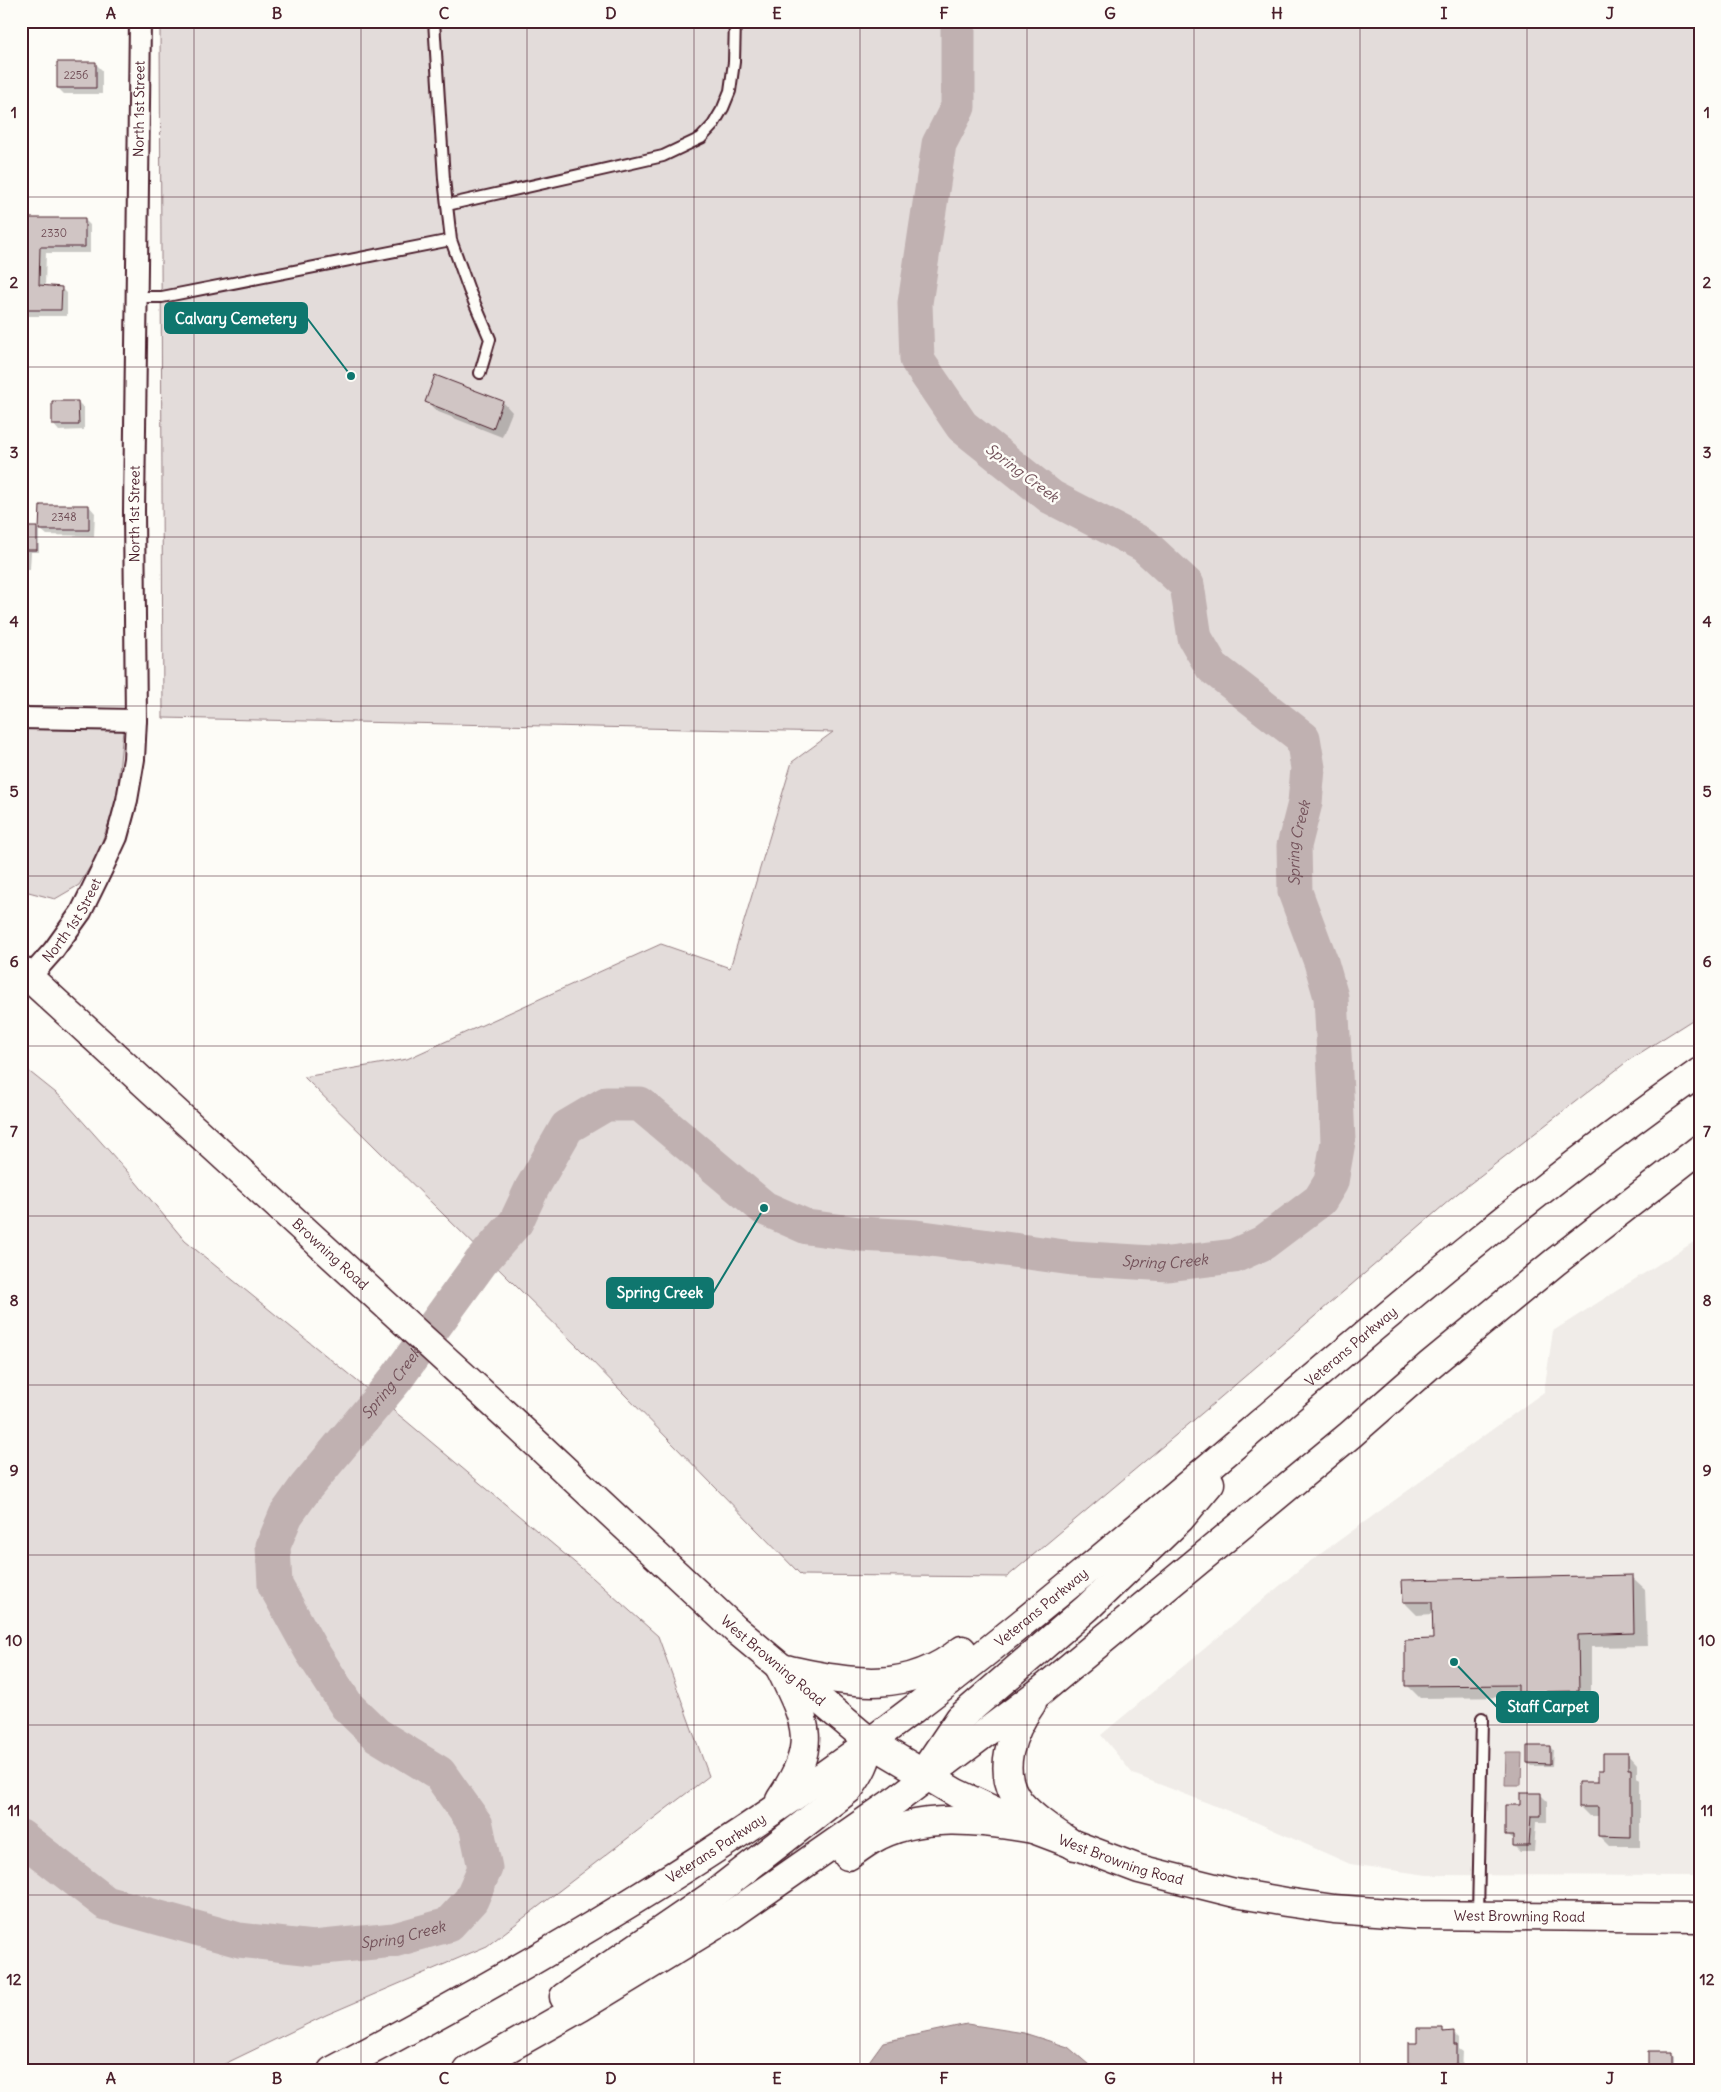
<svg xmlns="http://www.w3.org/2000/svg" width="1721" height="2092" font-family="Delius,sans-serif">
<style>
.built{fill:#f0ece8}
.green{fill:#e3dcda;stroke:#967e82}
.water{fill:#c0b1b1;stroke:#91777b}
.shadow{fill:#0003}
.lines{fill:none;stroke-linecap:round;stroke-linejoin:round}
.river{stroke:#c0b1b1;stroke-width:35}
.building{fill:#d0c5c4;stroke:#4a1f2b}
.lane-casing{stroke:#4a1f2b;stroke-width:14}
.street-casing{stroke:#4a1f2b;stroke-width:24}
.secondary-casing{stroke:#4a1f2b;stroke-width:31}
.highway-casing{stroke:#4a1f2b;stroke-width:31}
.lane{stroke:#fdfcf7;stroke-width:10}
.street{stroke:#fdfcf7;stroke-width:20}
.secondary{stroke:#fdfcf7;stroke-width:28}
.highway{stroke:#fdfcf7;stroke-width:28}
.grid{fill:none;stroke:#4a1f2b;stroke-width:1;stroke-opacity:0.55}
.labels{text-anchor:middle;stroke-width:5;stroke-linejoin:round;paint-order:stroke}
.number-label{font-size:11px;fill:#6c4851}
.street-label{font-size:14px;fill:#4a1f2b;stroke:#fdfcf7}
.water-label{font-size:15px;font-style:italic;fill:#73525a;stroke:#fdfcf7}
.leader{fill:none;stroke:#0f766e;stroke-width:2}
.callout-dot{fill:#0f766e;stroke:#fdfcf7;stroke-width:2}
.callout{fill:#0f766e;stroke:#0f766e;stroke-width:2}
.callout-label{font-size:15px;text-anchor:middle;font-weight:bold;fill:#fff}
.neatline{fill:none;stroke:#4a1f2b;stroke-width:2}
.grid-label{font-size:16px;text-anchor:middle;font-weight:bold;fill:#4a1f2b}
</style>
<rect width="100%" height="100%" fill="#fdfcf7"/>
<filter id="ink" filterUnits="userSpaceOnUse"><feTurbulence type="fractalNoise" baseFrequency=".02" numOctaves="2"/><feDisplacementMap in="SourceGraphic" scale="10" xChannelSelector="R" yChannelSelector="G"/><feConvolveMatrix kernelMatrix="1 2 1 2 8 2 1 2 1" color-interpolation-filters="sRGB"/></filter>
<g filter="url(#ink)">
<path class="built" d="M1700 1238V1876L1427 1875 1350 1864 1249 1819 1133 1774 1101 1735 1301 1568 1544 1392 1553 1331Z"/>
<path class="green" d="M160 21H1700V1015L1629 1060 1458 1193 1214 1403 1007 1577 801 1575 583 1352 304 1077 407 1059 661 944 730 968 792 762 833 732 163 718Z
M21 726 123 730 116 803 97 855 79 885 55 899 21 890Z
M21 1065 61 1097 126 1170 185 1241 405 1420 593 1578 658 1636 709 1776 487 1946 326 2015 210 2071H21Z"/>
<path class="water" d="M1506 1753H1522L1521 1785H1505Z
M967 2024 1024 2033 1068 2047 1096 2071H862L883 2042Z"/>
<path class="shadow" d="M96 64 102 70V94H64L58 88Z
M24 219H84L90 225V253H46L45 286 61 288 67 294V316H27L21 310 22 269H24Z
M436 376 503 402 512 412 502 437 436 411 427 401Z
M78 402 84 408V430L59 431 53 424Z
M89 506 95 513 94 536 47 535 40 529Z
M21 528H37L39 531V552H31L30 569H21Z
M1632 1577 1645 1589 1647 1646 1591 1647V1704H1532L1525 1697 1420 1698 1407 1685 1434 1641 1433 1614 1417 1615 1404 1602Z
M1550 1747 1553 1750 1552 1766H1531L1528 1763Z
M1628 1754 1637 1764V1777L1640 1780V1846H1609L1599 1836V1816H1589L1579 1806 1599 1783 1605 1771Z
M1541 1795 1547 1801V1822H1536L1534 1852H1520L1514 1846V1841L1506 1835 1521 1806Z
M1442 2030 1446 2033H1453L1459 2039V2049L1463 2052 1462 2071H1418L1409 2063 1418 2044Z
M1671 2052 1674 2055V2071H1649Z"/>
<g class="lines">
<path class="river" id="s1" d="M21 1837 106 1903 239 1940 313 1948 394 1940 448 1925 471 1900 485 1868 476 1825 439 1773 377 1735 347 1706 311 1650 275 1585 273 1546 286 1515 306 1487 396 1379 481 1262 516 1222 532 1188 567 1127 606 1104H640L764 1208 807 1227 860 1234 916 1237 1072 1258 1168 1264 1234 1256 1263 1243 1320 1200 1331 1182 1338 1142 1336 1093 1331 997 1321 962 1295 892 1294 846 1305 803 1308 768 1303 738 1212 667 1195 638 1187 585 1144 545 1051 497 962 426 917 360 915 303 939 144 958 107V21"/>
</g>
<path class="building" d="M57 62H96V88H57Z
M23 218H85V247H40L39 285 62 287 61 310H21Z
M435 375 503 401 493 429 425 402Z
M52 401H78L79 425H52Z
M40 505H89V530H39Z
M21 527H37V550H21Z
M1633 1575 1634 1633 1578 1635 1579 1691 1518 1692V1685L1405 1686V1640L1433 1639 1432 1602H1403L1402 1580Z
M1527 1746H1550V1764L1527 1763Z
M1603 1753H1628V1769H1631V1837L1598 1836V1807H1578V1782H1598V1770H1603Z
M1520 1793H1541V1816H1531L1529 1846H1513V1836H1505V1805H1520Z
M1417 2028H1443V2032L1454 2031V2045H1457V2065H1437V2071H1416L1417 2064 1408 2063V2043H1417Z
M1648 2051H1672V2071H1648Z"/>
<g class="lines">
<defs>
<path id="lane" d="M434 21 444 179 451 240 469 290 490 339 480 373
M447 205 663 156 701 138 713 125 723 108 730 91 734 62 735 21
M138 297H162L451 240
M1478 1915 1482 1718"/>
<g id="street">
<path d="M21 718 136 720"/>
<path id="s2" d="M30 977 53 951 81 912 102 869 117 837 127 800 134 759 136 720 134 511 140 21"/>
</g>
<g id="secondary">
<path id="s3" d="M21 970 507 1416 735 1629 870 1742 956 1793 1033 1829 1139 1869 1235 1893 1286 1902 1334 1909 1416 1915 1700 1918"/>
</g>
<g id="highway">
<path d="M780 1668C848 1682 903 1697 962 1650"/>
<path d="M1032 1703C1012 1731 995 1772 1020 1803 1035 1820 1056 1833 1075 1846"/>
<path d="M929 1775 931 1761 960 1718 1087 1608 1180 1519 1210 1483"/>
<path d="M780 1800C818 1744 808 1725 780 1668"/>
<path d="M848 1856C856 1850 863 1845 871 1840 919 1812 981 1820 1033 1829"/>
<path d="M564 1997 710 1897 849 1789C861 1773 867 1761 870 1742"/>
<path id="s4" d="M332 2071C533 1965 730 1850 911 1711 1180 1505 1423 1267 1700 1072"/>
<path d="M468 2071 581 2007 727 1918 899 1798 1041 1691 1350 1435 1431 1364 1555 1262 1700 1149"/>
</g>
</defs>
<use href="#lane" class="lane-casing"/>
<use href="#street" class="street-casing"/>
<use href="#secondary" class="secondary-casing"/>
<use href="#highway" class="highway-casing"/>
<use href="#lane" class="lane"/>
<use href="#street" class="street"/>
<use href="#secondary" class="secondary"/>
<use href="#highway" class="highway"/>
</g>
</g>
<path class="grid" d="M194 21V2071M361 21V2071M527 21V2071M694 21V2071M860 21V2071M1027 21V2071M1194 21V2071M1360 21V2071M1527 21V2071M21 197H1700M21 367H1700M21 537H1700M21 706H1700M21 876H1700M21 1046H1700M21 1216H1700M21 1385H1700M21 1555H1700M21 1725H1700M21 1895H1700"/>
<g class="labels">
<g class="number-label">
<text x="76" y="79">2256</text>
<text x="54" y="237">2330</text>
<text x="64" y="521">2348</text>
</g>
<g class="street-label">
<text dy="5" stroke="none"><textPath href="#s2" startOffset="896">North 1st Street</textPath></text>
<text dy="5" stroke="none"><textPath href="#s2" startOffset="491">North 1st Street</textPath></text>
<text dy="5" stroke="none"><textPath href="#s2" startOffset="71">North 1st Street</textPath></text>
<text dy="5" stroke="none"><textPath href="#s3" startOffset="420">Browning Road</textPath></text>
<text dy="5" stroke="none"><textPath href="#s4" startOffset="1254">Veterans Parkway</textPath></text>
<text dy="5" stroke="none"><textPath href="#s4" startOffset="849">Veterans Parkway</textPath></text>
<text dy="5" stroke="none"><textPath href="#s3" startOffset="1021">West Browning Road</textPath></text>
<text dy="5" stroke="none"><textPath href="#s4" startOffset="444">Veterans Parkway</textPath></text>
<text dy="5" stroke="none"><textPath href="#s3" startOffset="1426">West Browning Road</textPath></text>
<text dy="5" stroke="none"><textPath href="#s3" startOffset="1831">West Browning Road</textPath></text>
</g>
<g class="water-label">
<text transform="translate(1022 473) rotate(37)" y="5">Spring Creek</text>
<text dy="5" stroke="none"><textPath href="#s1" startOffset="2631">Spring Creek</textPath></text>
<text dy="5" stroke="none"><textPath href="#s1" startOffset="2091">Spring Creek</textPath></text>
<text dy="5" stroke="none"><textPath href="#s1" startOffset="1131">Spring Creek</textPath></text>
<text dy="5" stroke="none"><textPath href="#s1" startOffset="411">Spring Creek</textPath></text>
</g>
</g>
<path class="leader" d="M351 376L307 318M764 1208L713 1293M1454 1662L1497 1707"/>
<g class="callout-dot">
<circle cx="351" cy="376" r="5"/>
<circle cx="764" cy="1208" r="5"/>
<circle cx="1454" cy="1662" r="5"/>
</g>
<g class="callout">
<rect x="165" y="303" width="142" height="30" rx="5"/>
<rect x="607" y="1278" width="106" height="30" rx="5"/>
<rect x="1497" y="1692" width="101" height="30" rx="5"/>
</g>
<g class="callout-label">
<text x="236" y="324">Calvary Cemetery</text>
<text x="660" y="1298">Spring Creek</text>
<text x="1548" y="1712">Staff Carpet</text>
</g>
<rect width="1721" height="2092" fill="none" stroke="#fdfcf7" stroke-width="55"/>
<rect x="28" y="28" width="1666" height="2036" class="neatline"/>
<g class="grid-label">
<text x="111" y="19">A</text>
<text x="277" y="19">B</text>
<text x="444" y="19">C</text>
<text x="611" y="19">D</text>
<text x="777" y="19">E</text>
<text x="944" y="19">F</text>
<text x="1110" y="19">G</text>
<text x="1277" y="19">H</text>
<text x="1444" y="19">I</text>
<text x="1610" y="19">J</text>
<text x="14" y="118">1</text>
<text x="1707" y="118">1</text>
<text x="14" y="288">2</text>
<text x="1707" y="288">2</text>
<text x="14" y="458">3</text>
<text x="1707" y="458">3</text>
<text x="14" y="627">4</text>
<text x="1707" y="627">4</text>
<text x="14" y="797">5</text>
<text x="1707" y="797">5</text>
<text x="14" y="967">6</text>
<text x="1707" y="967">6</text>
<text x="14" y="1137">7</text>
<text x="1707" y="1137">7</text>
<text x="14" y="1306">8</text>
<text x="1707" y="1306">8</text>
<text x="14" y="1476">9</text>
<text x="1707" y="1476">9</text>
<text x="14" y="1646">10</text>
<text x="1707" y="1646">10</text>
<text x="14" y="1816">11</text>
<text x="1707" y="1816">11</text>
<text x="14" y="1985">12</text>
<text x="1707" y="1985">12</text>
<text x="111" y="2084">A</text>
<text x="277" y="2084">B</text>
<text x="444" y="2084">C</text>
<text x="611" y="2084">D</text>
<text x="777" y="2084">E</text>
<text x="944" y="2084">F</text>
<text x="1110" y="2084">G</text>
<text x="1277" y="2084">H</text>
<text x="1444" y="2084">I</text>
<text x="1610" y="2084">J</text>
</g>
</svg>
